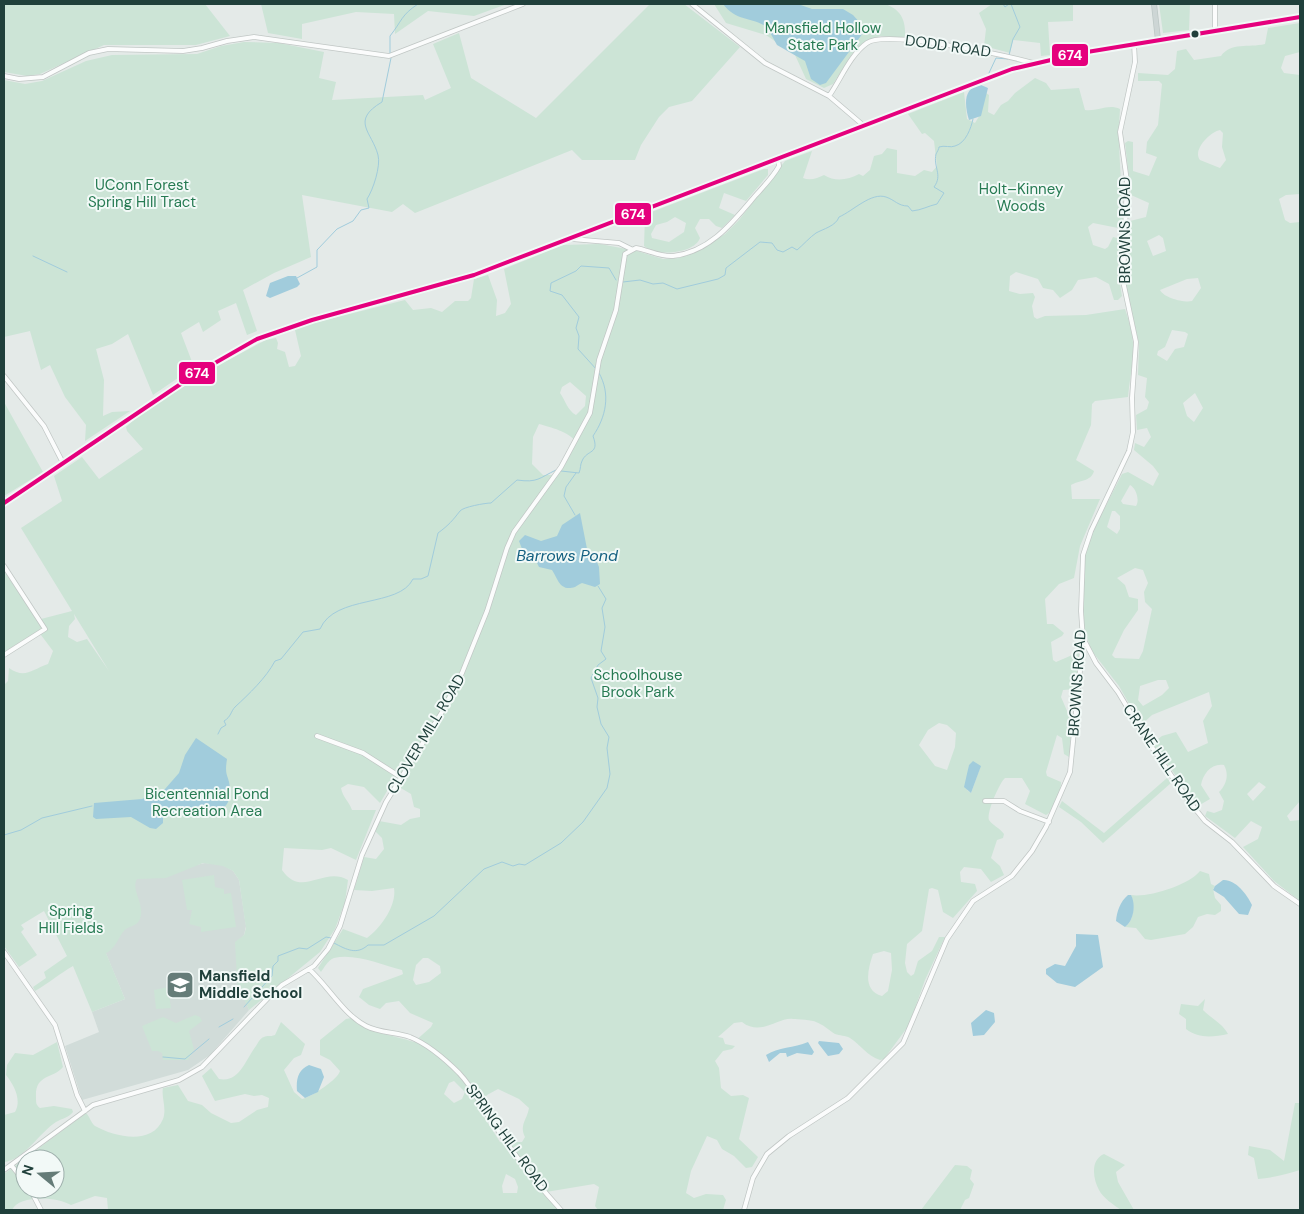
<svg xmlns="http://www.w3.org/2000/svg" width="1304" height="1214" font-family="'DM Sans',sans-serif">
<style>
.built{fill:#d1dcd9}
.green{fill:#cce4d6;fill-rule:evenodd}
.water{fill:#a1ccdc}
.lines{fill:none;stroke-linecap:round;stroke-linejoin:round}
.stream{stroke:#a1ccdc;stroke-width:1}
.minor-casing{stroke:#c1c7c5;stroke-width:5.5}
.major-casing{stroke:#bcc7c5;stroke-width:6}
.minor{stroke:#fbfcfc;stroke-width:4}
.major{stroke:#cdd6d5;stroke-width:4.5}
.bus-1-casing{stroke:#f2f9f7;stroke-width:8}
.bus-1{stroke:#e5007d;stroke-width:4}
.bus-dot{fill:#20403b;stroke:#f2f9f7;stroke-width:2}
.labels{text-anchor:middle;stroke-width:4;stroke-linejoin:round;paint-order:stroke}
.park-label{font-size:15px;fill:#267a52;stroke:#f2f9f7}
.street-label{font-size:15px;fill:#20403b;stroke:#f2f9f7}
.poi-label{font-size:15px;font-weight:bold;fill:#20403b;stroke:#f2f9f7;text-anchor:start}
.water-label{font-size:16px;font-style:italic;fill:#146081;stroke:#f2f9f7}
.line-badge{stroke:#f2f9f7;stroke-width:2}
.badge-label{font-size:14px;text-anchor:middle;font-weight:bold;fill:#fff}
</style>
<rect width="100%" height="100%" fill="#e4eae8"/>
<path class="built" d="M205 863 223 865 233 871 239 880 246 926 244 935 238 943 243 996 249 1010 210 1055 188 1070 82 1100 65 1046 99 1032 92 1012 125 999 100 939 135 879Z"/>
<path class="green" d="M4 4H205L230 36 196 45H104L40 74 27 76 4 72Z
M261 4H507L474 16 428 11 395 34 394 14 356 12 302 24V39L268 33Z
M650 4H684L740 47 692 101 669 107 659 117 641 145 635 160H582L572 150 415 213 403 204 392 212 302 195 311 257 274 273 243 290 257 331 247 335 236 303 218 311 221 320 203 332 199 322 181 333 194 367 153 395 128 334 112 344 96 349 104 380 103 416 112 412 130 411 85 441 86 425 65 397 50 365 41 370 30 331 4 337V80L25 84 42 81 86 61 112 55 197 54 221 46 244 42 279 43 324 52 319 78 336 82 332 100 423 95 425 100 451 88 433 44 459 33 471 78 536 118Z
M714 4H885C902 10 906 21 905 38L880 36 863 43 852 54 833 84 824 88 806 79 795 55 766 35 726 23Z
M992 4H1073V21L1048 22 1050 55 1041 56 1040 43 1013 40 1010 53 984 46 986 29 979 13Z
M1159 4H1190L1189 30 1163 33Z
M1300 23V52L1285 56 1281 68 1284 73 1300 75V194L1286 195 1279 199 1285 220 1290 223 1300 222V801L1287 816 1290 821 1300 820V901L1274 881 1243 847 1258 839 1262 827 1251 821 1235 838 1205 816 1207 811 1214 813 1222 810 1224 801 1219 792C1227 784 1229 774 1224 765 1211 763 1203 774 1201 785L1210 799 1198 806 1154 746V742L1162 736 1176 732 1188 752 1208 743 1203 721 1212 706 1209 692 1152 715 1141 725 1119 686 1091 650 1084 628 1083 611 1084 559 1091 535 1122 474 1128 472 1153 486 1159 474 1153 466 1134 450 1135 443 1144 447 1151 437 1147 428 1137 430 1136 415 1147 409 1149 402 1145 397 1147 378 1138 375 1139 344 1124 278 1130 221 1146 217 1149 203 1131 195 1125 143 1128 141 1133 142V171L1149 176 1157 157 1146 153 1147 142 1158 125 1162 84 1159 81H1138V73L1168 75 1175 69 1177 51 1186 49 1194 60 1221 56C1231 42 1248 48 1265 44L1268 28ZM1220 130 1223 133 1222 147 1226 160 1220 168 1200 160C1192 150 1210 132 1220 130ZM1159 235 1163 238 1166 251 1153 256 1147 241ZM1198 278 1201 288 1192 301C1184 303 1164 298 1160 290L1187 279ZM1172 330 1185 332 1188 334 1184 347 1175 349 1167 361 1157 355 1158 351 1165 347ZM1195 393 1203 408 1194 422 1187 416 1183 403ZM1130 485C1136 488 1140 500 1136 506L1123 504 1121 501ZM1112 511H1115L1120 516V529L1117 534 1107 527ZM1135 568 1143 570 1148 583 1144 592 1145 602 1152 609 1143 651 1139 659 1115 658 1112 655 1124 630 1138 610V599L1129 597 1125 585 1117 578ZM1158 680H1166L1169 688 1162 695 1143 706 1138 700 1140 686ZM1259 782 1266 787 1253 801 1247 794Z
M1035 78 1046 83 1051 90 1079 88 1085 110C1097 112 1108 103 1120 109 1117 146 1122 184 1123 222L1118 228 1093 223 1088 227 1093 245 1105 249 1108 247 1113 237 1121 239 1118 273 1122 296 1118 300H1114L1109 284 1096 277 1078 280 1072 290 1060 298 1053 290 1043 288 1038 279 1016 272 1010 276 1009 291 1020 294 1033 293 1035 297 1032 306 1034 317 1037 319 1045 316 1086 315 1125 309C1139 349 1132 358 1128 397L1095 401 1092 404 1091 425 1076 460 1094 471C1091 482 1079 480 1071 485L1072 499H1100L1080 546 1074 578 1059 584 1045 599 1047 624H1053L1064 633 1062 636 1051 642 1053 660 1056 662 1070 656 1076 651 1079 653 1076 689 1063 690 1061 697 1071 720 1070 755 1069 757 1064 754 1062 738 1057 735 1046 772 1047 776 1061 782C1061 791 1054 812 1046 815L1025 804 1030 791 1022 778H1005C1000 782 986 813 989 820 992 825 1000 828 1004 834L1003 838 997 840 991 858 1000 866 1004 875 991 882 981 869 964 867 960 872 961 882 975 884 977 891 953 918 943 912 938 890 932 888 929 889 922 931 907 944 905 963 907 972 911 976 914 974 918 961 932 951 939 937H945L925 980 909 1025 884 1059 880 1060C866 1055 861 1045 850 1038 845 1035 840 1036 835 1034 829 1030 822 1024 816 1022 813 1020 797 1019 793 1019 778 1017 761 1037 742 1022L734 1023 718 1037 723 1038 725 1044 735 1046 732 1049 723 1051 715 1061 719 1068 721 1088 731 1096 743 1095 749 1098 739 1139 758 1157 752 1167 746 1168 734 1156 722 1149 717 1140 707 1136 691 1171 686 1193 694 1198 706 1194 723 1195 726 1200 723 1210H598L595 1206 599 1187 594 1184 546 1192 545 1196 559 1210H108L107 1198 95 1196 71 1205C58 1197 19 1194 12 1210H4V1174L86 1113C90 1117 91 1123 95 1126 115 1137 152 1146 163 1119 167 1108 161 1097 163 1088L178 1085 188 1101 202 1105 211 1113 231 1123 239 1122 257 1110 268 1107 269 1098 262 1095 254 1096 245 1094 215 1101 202 1076 211 1068 219 1079C240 1083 245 1060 256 1046 258 1043 260 1038 264 1037 267 1035 270 1037 275 1035L281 1022 305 1044 301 1055 294 1058 284 1070 294 1092 302 1099C312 1097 338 1079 340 1071L330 1060 320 1055V1040L346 1019 351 1018C368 1033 393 1035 414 1042L431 1027 433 1023 410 1013 399 1001 386 1003 380 1009 369 1005 359 997 363 989 401 975 403 974 402 970C382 965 355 953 334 958 328 960 324 968 321 972L318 968 343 929 367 938C381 928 397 905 394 888L372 891 354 890 364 857 376 859 384 849 382 838 375 831 379 821 401 825 410 819 420 817V809L414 807 411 794 399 787 390 786 380 803 364 787 348 784 341 788C343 798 349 801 352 810H376L356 860 331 848 322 850 284 848 282 870C302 899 323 866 348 880L345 902 335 929 320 952 249 1010 243 997 238 998 235 942 244 935 246 928 239 880 233 871 223 866 203 863 166 878 137 879C130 891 147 905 139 921 135 927 127 926 123 932 118 939 114 950 106 953L125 999 92 1012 73 966C59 974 49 983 35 991L33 987 46 978 44 972 67 956 44 911 21 925 24 929 21 932 37 955 19 967 4 946V685L8 681 9 668C25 679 31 670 48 664L53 651 38 631 4 652V571L37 620 72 611 21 528 62 501 54 476 82 457 99 479 143 449 127 431 126 427 135 419 196 377 266 340 276 338 278 343 277 349 285 352 289 367 295 366 301 356 295 330 298 327 405 300 413 310 431 308 442 312 455 301H468L471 298 474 279 488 275 497 300 496 316 505 313 511 304 504 269 563 245 600 244 637 251 663 259 678 258 698 251 725 234 739 220 785 161 812 151 803 178C810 181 818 178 824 175 835 182 848 180 859 174L863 176 870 170 874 156 882 154 887 148 897 150V173L915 176 924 170 932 172 937 166 934 141 925 133 922 134 908 114 964 92 967 119 975 123 981 113 986 93 989 95 988 112 994 115 1001 105 1008 101 1015 93ZM570 382 586 396 585 406 576 415C568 411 565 400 560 393L562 387ZM539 424C550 427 570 432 576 442L557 475H543L532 464 533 437ZM74 614 109 671 87 639 77 642 68 637 69 626 75 619ZM939 723 947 725 956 733 955 747 947 770 935 766 919 745 928 730ZM969 765 980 768 971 793 967 790ZM884 951 891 953 892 970 888 991 882 996C862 990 868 969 873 954ZM423 958H428L440 966 441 973 429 982 416 985 413 980 416 965ZM454 1081 465 1092 462 1099 454 1103 444 1094 449 1083ZM498 1089 519 1099 529 1108C527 1120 519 1125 525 1137L522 1142H500L484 1117 480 1105 487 1095ZM25 1159H55V1189H25ZM506 1174 515 1179 518 1187 517 1193H503L502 1186Z
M764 169H768V175L746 201 724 193 719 208 735 215 722 228 716 226 709 219H700L695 228 700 238C694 254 656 257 644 246L645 216 649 213ZM675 217 686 223 684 232 669 242 652 238 651 234 656 225 667 222Z
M4 402 43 472 4 496Z
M1167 778 1171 783 1103 843 1081 822 1059 807 1062 801 1104 833Z
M1200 871 1209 874 1211 884 1215 886 1213 889 1215 898 1221 905V911L1215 915 1207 914 1198 917 1193 927 1185 934 1151 940 1145 939 1136 928 1125 927C1134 921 1135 905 1131 895 1148 898 1189 885 1200 871Z
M214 875 215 887 224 889V894L231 893 236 927 201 932V927L189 924 192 910H187L182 880Z
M168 987 171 1008 156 1009 154 990Z
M1205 999 1203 1010C1212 1019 1222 1023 1228 1034 1213 1037 1199 1039 1186 1029V1019L1179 1014 1181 1004 1198 1006Z
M195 1015 200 1017 202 1021 189 1031 194 1049 188 1060H163L162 1053 158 1051H152L142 1026 163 1017 176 1023Z
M57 1042 63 1067C53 1079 35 1074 36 1097 36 1103 36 1105 40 1108L54 1106 72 1109 73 1112C68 1118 63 1118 56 1122 41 1131 23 1161 4 1162V1115L15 1112C22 1100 14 1085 6 1075L7 1065 15 1053 33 1055Z
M1295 1103H1300V1170C1286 1174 1273 1178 1258 1179L1254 1158 1248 1155 1249 1146 1270 1150 1284 1161Z
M1104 1154 1125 1165 1116 1172 1118 1182 1134 1210H1121C1114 1205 1103 1198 1099 1190 1093 1179 1090 1160 1104 1154Z
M955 1165 967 1166 972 1170 970 1179 974 1184 969 1198 965 1200 960 1210H921Z"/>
<path class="water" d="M723 4H798L812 9H843L853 15 862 25 863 33 826 83 820 85 811 79 805 61 777 45 767 27C750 16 737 22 723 4Z
M981 85 988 88 981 116 969 120C965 107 962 87 981 85Z
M288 276H296L300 284 297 287 270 298 266 296 270 283Z
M580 513 588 554 595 557 599 567 600 584 595 587 582 583C579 584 577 586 575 587 560 592 558 579 552 570L539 567 535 559 524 554 519 541 525 535 541 541 557 536 562 525Z
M196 738 227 759C224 778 229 774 230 789 232 822 194 811 178 813 172 814 169 817 163 817V823L156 829 150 828 131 817 96 819 93 817 94 803 142 799 165 789 179 773 185 755Z
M973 761 981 766 971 793 964 787 969 765Z
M1223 880C1235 879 1247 894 1252 905L1248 915 1239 914 1224 897 1213 890 1215 886Z
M1128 895H1131C1136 904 1134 921 1125 927L1116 921C1117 911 1120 902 1128 895Z
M1076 934 1098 935 1103 967 1075 987 1057 983 1046 974V969L1055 964 1065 966 1076 946Z
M986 1010 994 1013 995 1022 984 1035 973 1036 971 1023Z
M819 1041 839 1043 843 1049 839 1054 828 1056 818 1043Z
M808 1042 814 1052 812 1055 797 1053 787 1057 786 1053H780L769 1062 766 1055C778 1047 794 1048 808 1042Z
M309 1065 321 1069 324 1077 318 1092 305 1098 297 1091C296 1079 298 1070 309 1065Z"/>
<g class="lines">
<path class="stream" d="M1003 4 1005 7 1009 4
M390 53V36C402 21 401 15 418 4
M989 73 996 58 1008 59 1013 39 1020 27 1011 4
M33 256 67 272
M297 278 317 267V250L337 229 353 221 361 210 369 208 367 199C373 190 381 166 378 155 372 132 350 121 382 102L391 58
M623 282 640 280 653 284 663 283 677 289 718 279 725 275 726 268 760 242 772 243 777 250 783 252 792 247 797 250C803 245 810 237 816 233 823 229 836 226 839 217 853 211 871 192 886 197 895 200 898 206 908 206L912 211C922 210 928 206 937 204L944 193 934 187C943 175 933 167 936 154 937 152 939 149 939 147 944 145 951 148 955 146 966 143 971 128 973 119
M597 370 578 349 579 336 576 328 579 317 562 295 550 291 551 283 576 271 581 266 609 268 616 280
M561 471 579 473C581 468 580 465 582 461 587 449 600 455 593 436 606 417 611 394 599 373
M575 515 564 496 566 487 576 473
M218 734 221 728 226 725 224 721C231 717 231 711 235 707 249 694 266 678 275 661L281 659 303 632 320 629C335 594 399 608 413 579H421L428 576 438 533C449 525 453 520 460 511 463 507 485 503 491 503L517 480C538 483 539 478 556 470
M4 835 21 830 42 818 92 806
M334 943C347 950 357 955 368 945H384L434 916 484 869 502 862 513 866 519 864 525 865 561 843 583 822 607 788 610 774 607 748 609 737 601 724 597 707 598 698 591 678 598 665 606 659 601 651 605 627 602 608 606 599 598 586
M244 1007 272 976 273 966 278 961V956L299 948 307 949 326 937 331 938
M219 1027 233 1019
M163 1057 185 1059 209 1039"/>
<defs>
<path id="minor" d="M692 4 765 63 829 96 863 125
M1215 31V4
M4 76 19 79 43 77 89 53 108 49 183 51 202 48 227 41 254 37 389 56 523 4
M829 96C841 79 850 55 867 43 886 29 1008 56 1033 63
M572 239 619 243 631 249
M4 376 44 426 63 463
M4 566 45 629 4 655
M1084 640 1096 663 1118 692 1147 740 1188 800 1205 821 1232 842 1274 886 1300 904
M317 736 363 753 399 776
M985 801H1004L1020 811 1049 822
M4 952 55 1025 77 1095 85 1111
M309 969C328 986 343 1014 366 1026 379 1033 396 1032 410 1037 427 1044 446 1060 459 1073 475 1090 479 1103 491 1120 512 1152 535 1182 561 1210
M11 1165 25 1182
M4 1170 93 1105 179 1080 202 1067 267 999 282 985 314 966 328 949 340 926 362 855 386 802 442 712 462 673 487 611 507 548 514 532 561 467 590 413 599 360 616 310 625 254 636 248C648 250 660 257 673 256 710 252 733 222 755 196 764 186 773 177 779 166L778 159
M30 1189 41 1210
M744 1210 753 1178 767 1154 789 1136 848 1098 903 1043 947 939 973 901 1012 876 1032 851 1046 827 1070 772 1083 640 1081 611 1083 555 1091 531 1129 451 1133 432 1132 398 1136 342 1123 281 1127 181 1120 132 1135 62 1134 44"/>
<path id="major" d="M1154 4 1158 40
M4 503 194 375 257 339 312 320 474 275 1012 69 1081 53 1300 17"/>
</defs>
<use href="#minor" class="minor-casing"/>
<use href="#major" class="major-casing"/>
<use href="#minor" class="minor"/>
<use href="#major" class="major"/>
<defs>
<path id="bus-1" d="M4 503 194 375 257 339 312 320 474 275 1012 69 1081 53 1300 17"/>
</defs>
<use href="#bus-1" class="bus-1-casing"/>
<use href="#bus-1" class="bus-1"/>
</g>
<defs>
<symbol id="school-square" viewBox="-11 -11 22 22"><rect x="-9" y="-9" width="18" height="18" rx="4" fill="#657c78" stroke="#f2f9f7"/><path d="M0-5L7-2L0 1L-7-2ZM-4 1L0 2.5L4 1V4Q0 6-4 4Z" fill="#fff"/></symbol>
</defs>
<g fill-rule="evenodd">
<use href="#school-square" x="164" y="969" width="32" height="32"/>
</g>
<circle class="bus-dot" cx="1195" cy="34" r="4.5"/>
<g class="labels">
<g class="park-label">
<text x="823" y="33">Mansfield Hollow<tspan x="823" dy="17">State Park</tspan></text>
<text x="142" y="190">UConn Forest<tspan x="142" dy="17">Spring Hill Tract</tspan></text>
<text x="1021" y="194">Holt–Kinney<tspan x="1021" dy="17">Woods</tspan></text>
<text x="638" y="680">Schoolhouse<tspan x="638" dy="17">Brook Park</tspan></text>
<text x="207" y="799">Bicentennial Pond<tspan x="207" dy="17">Recreation Area</tspan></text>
<text x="71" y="916">Spring<tspan x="71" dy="17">Hill Fields</tspan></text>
</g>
<g class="street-label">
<text transform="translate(948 46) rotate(8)" y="5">DODD ROAD</text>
<text transform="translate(1125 230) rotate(-90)" y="5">BROWNS ROAD</text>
<text transform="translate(1077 683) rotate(-86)" y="5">BROWNS ROAD</text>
<text transform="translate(426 734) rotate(-59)" y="5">CLOVER MILL ROAD</text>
<text transform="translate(1162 758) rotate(56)" y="5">CRANE HILL ROAD</text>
<text transform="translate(507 1138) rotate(54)" y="5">SPRING HILL ROAD</text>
</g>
<g class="poi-label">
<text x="199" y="981">Mansfield<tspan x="199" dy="17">Middle School</tspan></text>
</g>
<g class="water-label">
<text x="567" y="561">Barrows Pond</text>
</g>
</g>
<g class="line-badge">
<rect x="1051" y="43" width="38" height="24" rx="5" fill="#e5007d"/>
<rect x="614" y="202" width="38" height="24" rx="5" fill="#e5007d"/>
<rect x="178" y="361" width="38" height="24" rx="5" fill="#e5007d"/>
</g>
<g class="badge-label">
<text x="1070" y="60">674</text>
<text x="633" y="219">674</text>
<text x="197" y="378">674</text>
</g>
<rect width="1304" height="1214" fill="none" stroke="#20403b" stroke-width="10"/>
<g transform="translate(40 1174) rotate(288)"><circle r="24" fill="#f2f9f7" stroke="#9eafac"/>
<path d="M0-4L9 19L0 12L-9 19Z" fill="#657c78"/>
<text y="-8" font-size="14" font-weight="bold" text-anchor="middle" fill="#20403b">N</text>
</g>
</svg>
